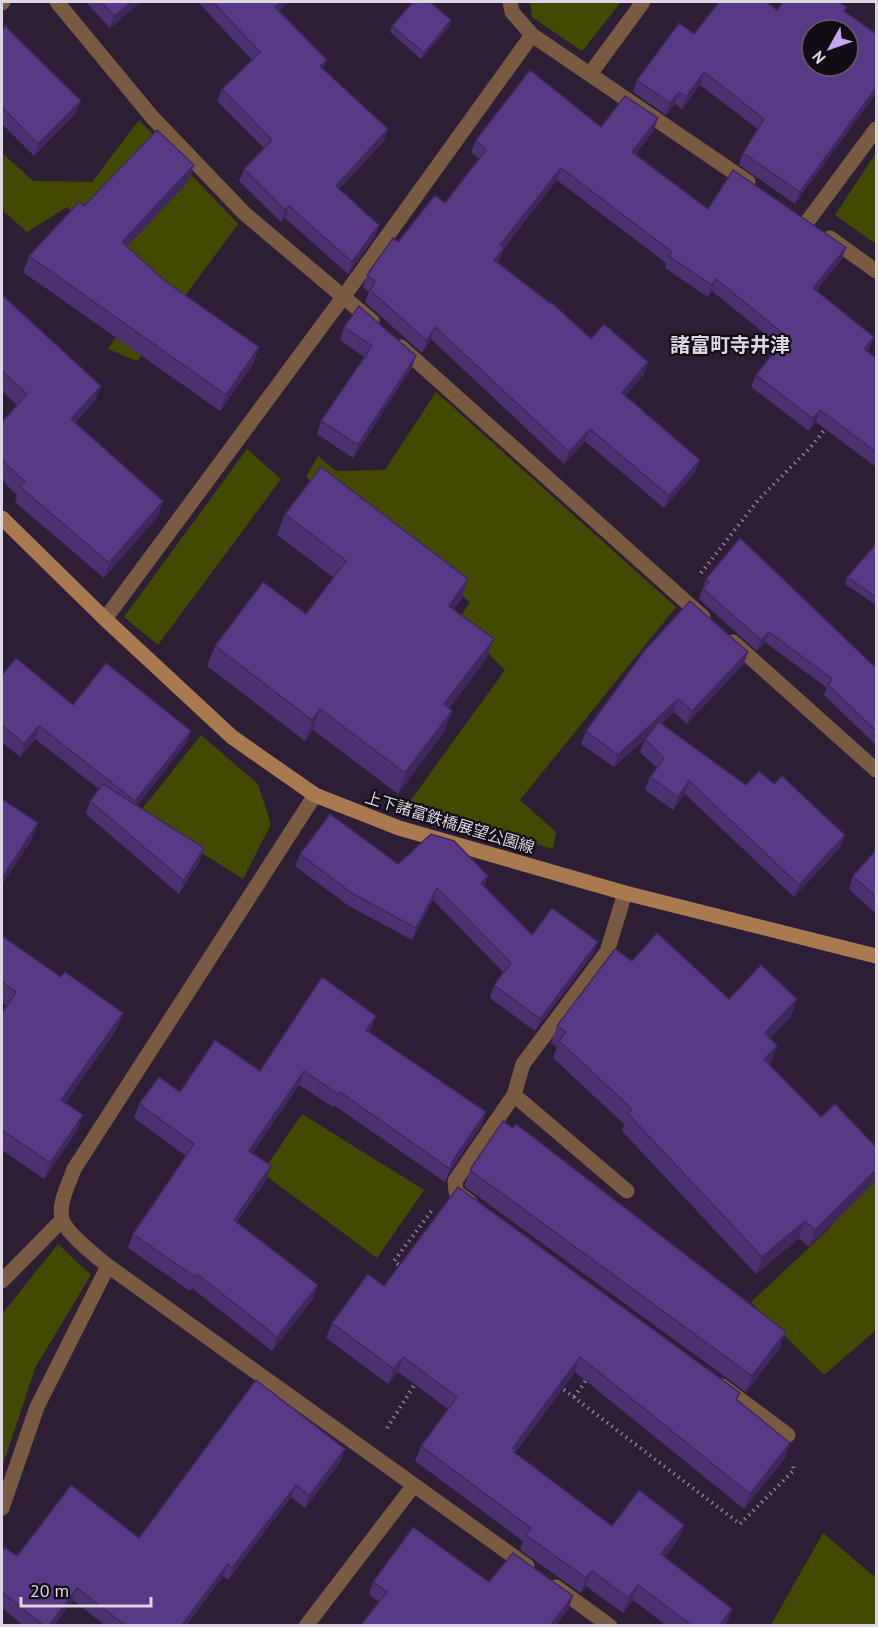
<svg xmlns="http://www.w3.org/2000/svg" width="878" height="1627" font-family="'PT Sans','Noto Sans JP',sans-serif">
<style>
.green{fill:#444900}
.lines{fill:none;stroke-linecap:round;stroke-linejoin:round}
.path{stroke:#8d8294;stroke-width:4;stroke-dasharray:1.5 4.5;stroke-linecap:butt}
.street{stroke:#795b41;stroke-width:15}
.secondary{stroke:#a9794f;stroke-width:15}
.wall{fill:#4c3172}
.shaded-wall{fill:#3e285d}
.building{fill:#583985;stroke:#3e285d;stroke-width:1.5;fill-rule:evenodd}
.labels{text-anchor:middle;stroke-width:4.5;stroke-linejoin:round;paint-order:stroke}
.street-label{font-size:16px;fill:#ded6e4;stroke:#120c15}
.quarter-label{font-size:20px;font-weight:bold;fill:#ded6e4;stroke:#120c15}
</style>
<rect width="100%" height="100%" fill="#2c1f35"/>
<path class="green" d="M530 2H621L582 51 532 17Z
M139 120 238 224 137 361 108 349 155 278 67 207 27 232 2 210V153L33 181 92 182Z
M876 153V244L835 215Z
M436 392 676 607 520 800 556 832 553 849 408 804 505 670 457 622 470 602 306 477 318 456 336 471 385 470Z
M247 449 281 479 158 645 124 617Z
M201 735 258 784 271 824 243 879 139 813Z
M302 1114 424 1190 377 1258 262 1173Z
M876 1167V1330L824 1375 751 1302 828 1230Z
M58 1244 91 1275 36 1366 2 1467V1314Z
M823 1533 876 1578V1625H771Z"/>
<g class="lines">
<path class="path" d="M701 573 759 499 809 449 827 427
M403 1268 394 1261 433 1209
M559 1386 740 1524 794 1470 793 1465
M574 1397 587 1379
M387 1428 417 1381"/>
<path class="street" d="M57 2 152 117 245 214 372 321
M510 2 512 12 532 35 748 182
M2 3 3 2
M590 74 643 2
M807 222 876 129
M830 238 876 271
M401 347 703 617
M105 619 344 296 532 35
M733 642 876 770
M315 795 74 1169C69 1184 58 1203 62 1219 66 1233 97 1257 108 1266L527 1566
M514 1095 627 1191
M470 1202 456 1192 455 1181 514 1095 523 1064 607 952 625 893
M2 1281 62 1220
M722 1386 788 1435
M2 1508 37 1407 108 1266
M556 1587 610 1626
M306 1626 414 1485"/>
<path class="secondary" d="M2 518 105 619 232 737 315 795 399 828 625 893 876 956"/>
</g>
<path class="wall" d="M86 2H140L110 28Z
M198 2H289L279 11 323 69 384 141 339 189 375 237 348 274 285 218 281 222 239 181 244 169 264 148 217 101 222 89 252 60Z
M847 7 845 12 876 34 795 204 739 165 743 153 758 129 700 85 682 109 675 104 666 115 633 92 637 80 694 34 777 10Z
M451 20 449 27 421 59 390 32 392 26Z
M2 29 76 113 34 156 2 124Z
M601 127 654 130 636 154 708 209 846 248 841 260 816 290 874 337 869 349 867 352 876 358V467L816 422 809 431 751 387 756 375 779 345 712 291 708 297 665 268 666 263 557 180 504 248 499 260 497 263 591 339 644 374 625 396 695 472 664 508 585 441 564 464 431 339 422 353 365 302 369 292 363 287 367 275 398 242 445 203 479 159 471 152 476 140Z
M188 182 127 246 165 281 259 347 253 364 220 411 23 272 29 256 84 206Z
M2 295 101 386 95 401 75 423 163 501 158 516 104 578 15 502 17 495 2 480V422L17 405 2 391Z
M344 327 416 356 411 369 353 458 317 434 321 421 364 357 340 340Z
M285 514 468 579 461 600 454 609 486 659 449 708 445 731 398 794 313 730 305 741 207 666 215 646 306 614 334 578 277 535Z
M876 545V605L845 584 847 577Z
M706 579 876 668V745L824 695 827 688 765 642 757 651 699 599Z
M748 652 743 665 687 724 674 712 661 724 746 785 840 848 794 897 685 794 673 810 645 790 650 777 657 768 640 752 645 739 648 736 614 767 581 744 586 731Z
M2 675 73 705 191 731 186 743 137 806 200 861 179 894 86 814 90 801 99 789 35 739 20 757 2 742Z
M876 850V914L849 889 853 876Z
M300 854 398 864 484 886 532 935 593 954 535 1031 490 998 494 985 504 973 433 900 412 940 349 906 295 866Z
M2 936 117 1029 65 1103 77 1131 44 1179 2 1150V1013L7 1006 2 1002Z
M632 961 729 999H797L791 1016 770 1038 771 1063 769 1065 821 1117 876 1147 809 1247 799 1238 756 1274 622 1131 624 1124 553 1058 557 1047 551 1043 557 1026Z
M376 1016 371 1029 369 1032 486 1112 481 1126 449 1173 445 1182 335 1106 333 1107 299 1085 252 1153 266 1180 237 1222 313 1299 272 1351 192 1288 190 1291 128 1248 133 1234 186 1156 134 1118 139 1104 180 1092 260 1071Z
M471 1168 780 1348 746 1392 465 1187V1184Z
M384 1286 738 1400 785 1458 744 1509 575 1372 515 1453 612 1526 684 1525 678 1540 665 1557 732 1609 726 1626H667L633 1600 623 1613 586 1586 581 1593 520 1550 523 1541 415 1461 421 1446 448 1409 398 1372 388 1384 326 1338 332 1323Z
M341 1461 305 1508 291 1497 228 1580 223 1576 186 1626H106L73 1600 54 1626H24L2 1608V1551L17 1556 139 1538Z
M373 1582H489L569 1608 555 1626H360L379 1602 369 1594Z"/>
<path class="shaded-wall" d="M131 2H140L110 28 114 16Z
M281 2H289L270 19 275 7Z
M451 20 449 27 421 59 424 53Z
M327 60 322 72 320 66Z
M704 72 700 85 682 109 686 97Z
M876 88V94L795 204 800 192Z
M679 92 675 104 666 115 670 103Z
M81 101 76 113 34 156 38 144Z
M658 118 654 130 628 164 632 152Z
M388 129 384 141 331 198 336 186Z
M194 165 188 182 116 258 122 242Z
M561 168 557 180 496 257 500 245Z
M289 206 285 218 281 222 285 210Z
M379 225 375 237 348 274 352 262Z
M504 248 499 260 489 272 494 260Z
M846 248 841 260 809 300 813 288Z
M716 279 712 291 708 297 712 285Z
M435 327 431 339 422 353 427 341Z
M874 337 869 349 860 361 864 349Z
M259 347 253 364 220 411 226 395Z
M416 356 411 369 353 458 358 445Z
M648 362 644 374 617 405 622 393Z
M101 386 95 401 65 434 71 419Z
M820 410 816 422 809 431 813 419Z
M590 429 585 441 564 464 569 452Z
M700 460 695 472 664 508 669 496Z
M163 501 158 516 104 578 109 563Z
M468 579 461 600 441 626 449 606Z
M769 632 765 642 757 651 761 640Z
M494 639 486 659 437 725 444 704Z
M748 652 743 665 687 724 692 711Z
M678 699 674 712 614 767 618 755Z
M320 709 313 730 305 741 312 720Z
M452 711 445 731 398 794 405 773Z
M39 726 35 739 20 757 24 744Z
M191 731 186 743 130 814 135 801Z
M689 781 685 794 673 810 678 797Z
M38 823 32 839 2 885V878Z
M845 835 840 848 794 897 799 885Z
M204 848 200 861 179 894 184 881Z
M488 876 484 888 481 883Z
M437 888 433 900 412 940 416 928Z
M598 942 593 954 535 1031 540 1019Z
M797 999 791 1016 759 1050 765 1033Z
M123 1013 117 1029 55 1116 61 1100Z
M376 1016 371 1029 361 1043 366 1030Z
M777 1046 771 1063 757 1076 764 1059Z
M304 1071 299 1085 244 1165 249 1151Z
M486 1112 481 1126 449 1173 452 1162Z
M83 1115 77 1131 44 1179 50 1163Z
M271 1166 266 1180 229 1233 234 1220Z
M876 1170V1181L809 1247 815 1230Z
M805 1221 799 1238 756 1274 762 1257Z
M318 1285 313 1299 272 1351 277 1337Z
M786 1332 780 1348 746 1392 752 1376Z
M403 1357 398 1372 388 1384 394 1369Z
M580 1357 575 1372 514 1453 513 1448Z
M790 1443 785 1458 744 1509 750 1494Z
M345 1449 341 1461 305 1508 309 1496Z
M296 1485 291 1497 228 1580 232 1568Z
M684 1525 678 1540 656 1569 661 1554Z
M228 1564 223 1576 186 1626H181Z
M592 1571 586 1586 581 1593 586 1578Z
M638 1585 633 1600 623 1613 628 1598Z
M77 1588 73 1600 54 1626H49Z
M573 1596 569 1608 555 1626H550Z
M732 1609 726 1626H719Z"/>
<path class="building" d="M101 2H131L114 16Z
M213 2H281L275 7 327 60 320 66 388 129 336 186 379 225 352 262 289 206 285 210 244 169 272 140 222 89 260 52Z
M413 2H430L451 20 424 53 392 26Z
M719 2H767L777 10 783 2H839L847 7 844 11 876 34V88L800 192 743 153 764 119 704 72 686 97 679 92 670 103 637 80 679 23 694 34ZM812 30H848V66H812Z
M5 26 81 101 38 144 2 107V29Z
M530 70 601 127 625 96 658 118 632 152 708 209 733 170 838 242 846 248 813 288 874 337 864 349 876 358V452L820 410 813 419 756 375 786 336 716 279 712 285 669 256 672 252 561 168 500 245 504 248 494 260 550 303 551 302 591 339 604 324 648 362 622 393 700 460 669 496 590 429 569 452 435 327 427 341 370 290 375 282 367 275 393 238 398 242 435 195 445 203 486 150 476 140Z
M157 130 194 165 122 242 165 281 259 347 226 395 29 256 79 202 84 206Z
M2 295 101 386 71 419 163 501 109 563 20 487 25 482 2 460V422L27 394 2 371Z
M359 306 416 356 358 445 321 421 372 346 344 327Z
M321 467 468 579 449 606 494 639 444 704 452 711 405 773 320 709 312 720 215 646 263 582 306 614 346 561 285 514Z
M740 538 876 668V731L828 685 832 679 769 632 761 640 703 589 709 582 706 579Z
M876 544V597L847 577Z
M690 601 748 652 692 711 678 699 618 755 586 731 645 650Z
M16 658 73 705 106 663 191 731 135 801 39 726 24 744 2 725V675Z
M659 722 746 785 759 771 774 784 782 776 845 835 799 885 689 781 678 797 650 777 664 758 645 739Z
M103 784 204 848 184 881 90 801Z
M2 799 38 823 2 878Z
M330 814 398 864 431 834 454 841 488 876 481 883 532 935 552 908 598 942 540 1019 494 985 511 963 437 888 416 928 353 894 300 854Z
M876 850V897L853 876Z
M657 933 729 999 761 965 797 999 765 1033 777 1046 764 1059 821 1117 835 1104 876 1147V1170L815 1230 805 1221 762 1257 628 1114 632 1109 559 1041 566 1032 557 1026 615 949 632 961Z
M2 936 61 977 65 972 123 1013 61 1100 83 1115 50 1163 2 1130V1013L16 992 2 982Z
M322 977 376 1016 366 1030 486 1112 452 1162 450 1169 340 1092 338 1094 304 1071 249 1151 271 1166 234 1220 318 1285 277 1337 197 1274 195 1277 133 1234 194 1144 139 1104 159 1077 180 1092 215 1040 260 1071Z
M503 1121 513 1128 516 1124 786 1332 752 1376 471 1171V1168Z
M458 1187 740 1393 736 1399 790 1443 750 1494 580 1357 513 1448 516 1450 514 1452 612 1526 639 1490 684 1525 661 1554 732 1609 719 1626H692L638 1585 628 1598 592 1571 586 1578 526 1535 531 1528 421 1446 457 1397 403 1357 394 1369 332 1323 368 1274 384 1286Z
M256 1380 345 1449 309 1496 296 1485 232 1568 228 1564 181 1626H126L77 1588 49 1626H44L2 1592V1551L4 1547 17 1556 71 1485 139 1538Z
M413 1527 489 1582 513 1553 573 1596 550 1626H360L387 1592 373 1582Z"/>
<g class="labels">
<g class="street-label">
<text transform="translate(450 822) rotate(17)" y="6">上下諸富鉄橋展望公園線</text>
</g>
<g class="quarter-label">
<text x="730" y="352">諸富町寺井津</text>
</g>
</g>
<rect width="878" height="1627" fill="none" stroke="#ded6e4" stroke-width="6"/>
<g transform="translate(830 48) rotate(230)"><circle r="28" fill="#120c15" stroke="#645d68" stroke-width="1.5"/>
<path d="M0-4.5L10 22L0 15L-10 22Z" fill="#c6a6f0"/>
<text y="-9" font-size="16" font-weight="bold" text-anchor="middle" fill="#ded6e4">N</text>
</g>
<path d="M21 1597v9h130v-9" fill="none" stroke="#ded6e4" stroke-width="3"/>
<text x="30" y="1597" font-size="18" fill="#ded6e4" stroke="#120c15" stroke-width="4.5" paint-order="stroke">20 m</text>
</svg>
